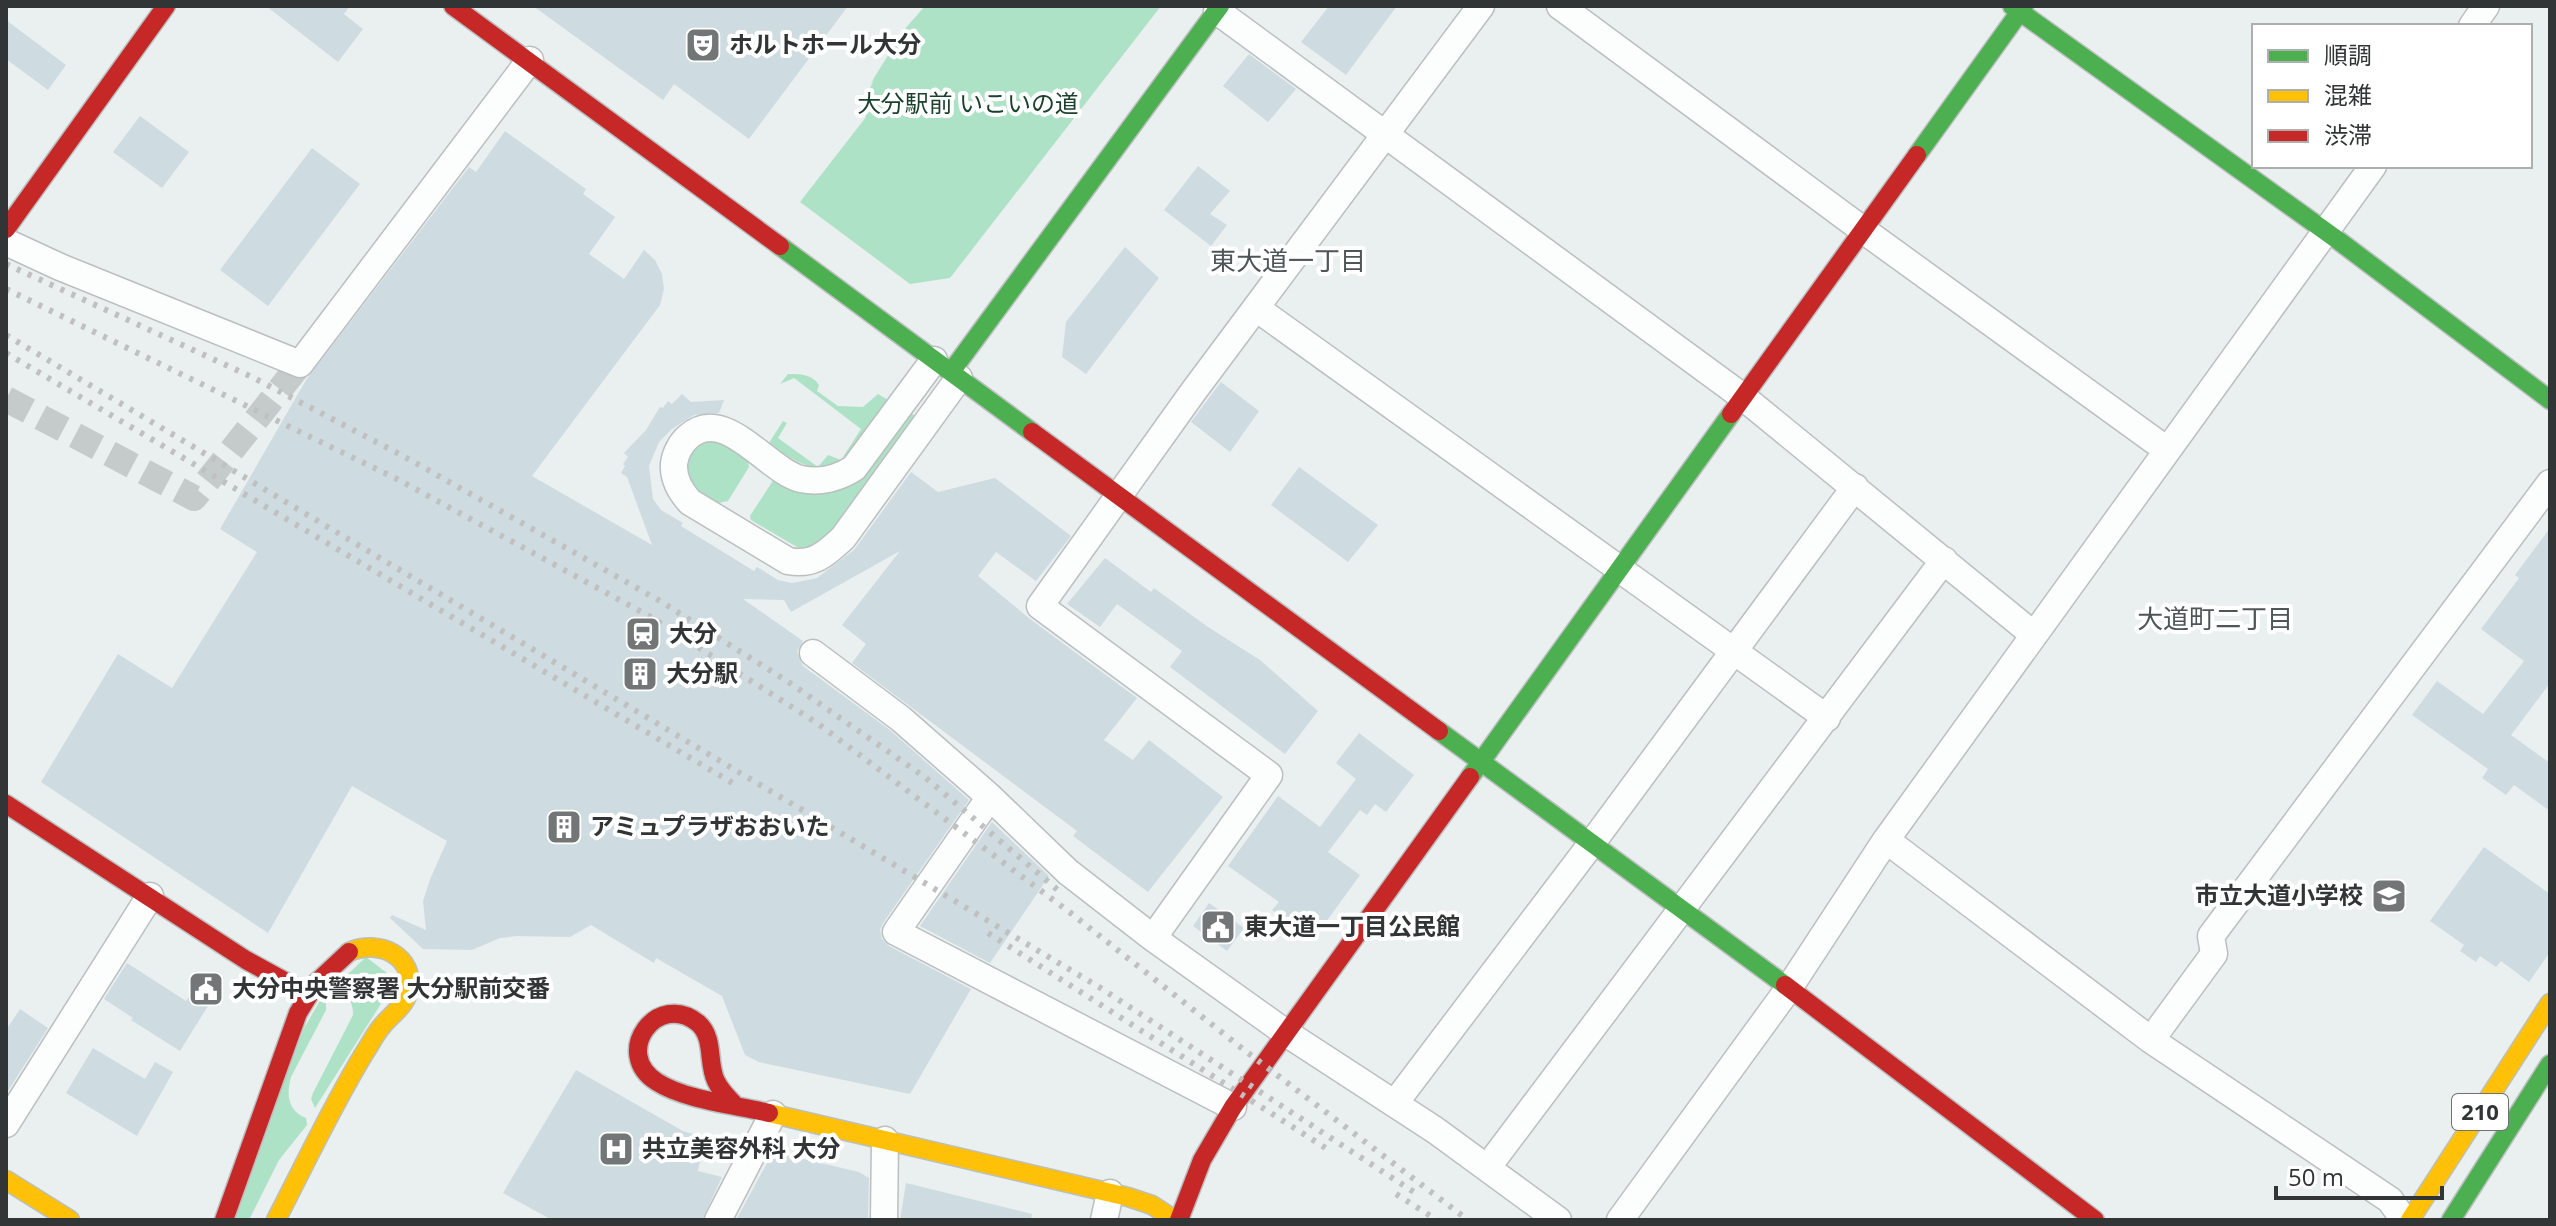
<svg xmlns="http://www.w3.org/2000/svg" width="2556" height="1226" font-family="'Open Sans','Noto Sans JP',sans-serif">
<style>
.green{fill:#aee2c6}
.building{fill:#cedce1}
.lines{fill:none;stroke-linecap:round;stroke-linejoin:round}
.street-tunnel{stroke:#c5cacb;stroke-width:26;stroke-dasharray:26 13;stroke-linecap:butt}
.street-casing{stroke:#bbbfbf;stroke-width:29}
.fast-casing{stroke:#bbbfbf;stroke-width:21}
.slow-casing{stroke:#bbbfbf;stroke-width:21}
.jam-casing{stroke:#bbbfbf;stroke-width:21}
.street{stroke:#fcfdfd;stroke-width:26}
.fast{stroke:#4caf50;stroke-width:18}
.slow{stroke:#ffc107;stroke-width:18}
.jam{stroke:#c62828;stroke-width:18}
.rail{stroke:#c0c0c0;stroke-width:6;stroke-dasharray:4 8;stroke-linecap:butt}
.labels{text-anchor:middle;stroke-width:8;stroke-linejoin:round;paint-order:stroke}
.shield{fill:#fff;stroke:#6f7272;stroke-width:2}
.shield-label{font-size:22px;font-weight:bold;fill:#313535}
.poi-label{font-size:24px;font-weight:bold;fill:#313535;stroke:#fff;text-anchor:start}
.park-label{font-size:24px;fill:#1a422d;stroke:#fff}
.neighbourhood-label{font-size:26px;fill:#4e5657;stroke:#fff}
</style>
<rect width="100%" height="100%" fill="#eaeff0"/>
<path class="green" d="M925 6H1161L950 278 910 284 800 202 866 117 862 107 874 79 869 86 903 31Z
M788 374C800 374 812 374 819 385L817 391 838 406 863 407 878 394 888 400 887 403C848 454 834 495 769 443L783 421 787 423 778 438 818 467 828 455 841 460 861 429 794 378 780 384Z
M911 413 918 418 827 541 802 550 751 520 750 516 774 479 867 472Z
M720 439 747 455 749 467 728 501 718 503C711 499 701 496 696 490 684 476 685 453 701 443 707 440 714 440 720 439Z
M366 957 396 980 315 1108 311 1099 313 1093 353 1015C354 1001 343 992 345 977Z
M321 999 326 1002V1010L291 1077C286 1095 288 1111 306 1118L307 1125 279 1160 249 1220H231L304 1028Z"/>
<path class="building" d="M266 6H350L344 14 363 29 338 62Z
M533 6H848L749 139 674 84 663 100Z
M1329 6H1397L1346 75 1301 42Z
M6 20 66 65 48 90 6 59Z
M1249 54 1296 89 1268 122 1223 86Z
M140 116 189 152 162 188 113 152Z
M505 131 586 189 583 194 615 217 589 254 624 279 644 250 655 260 662 274 664 289 660 305 532 476 652 545 627 477 621 473 625 466 623 464 628 457 624 453 646 430 660 407 663 408 668 401 672 404 682 394 691 402 724 400 719 413 694 415 672 429 659 442 649 466 653 499 661 510 683 523 681 526 754 571 757 567 778 580 792 583 817 578 854 550 911 472 938 492 995 478 1071 536 1036 581 996 552 978 576 1030 619 1137 698 1104 740 1133 760 1149 740 1223 797 1148 892 1073 836 1077 831 852 663 866 644 842 625 900 551 791 612 784 600 743 599 803 641 797 652 803 666 891 731 969 800 883 923 880 930 882 939 889 946 971 989 910 1094 759 1062 745 1055 722 996 656 958 654 963 591 925 570 937 518 936 500 938 472 950 423 949 390 918 392 915 426 930 423 901 431 877 447 841 352 786 268 933 41 782 118 654 172 688 257 552 220 529 306 380 469 167 476 172Z
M312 148 360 184 268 306 220 270Z
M1198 166 1230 191 1210 214 1227 225 1211 246 1164 210Z
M1125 247 1159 278 1086 374 1062 357 1066 322Z
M1221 382 1259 411 1230 452 1191 422Z
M1299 467 1378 525 1348 562 1271 505Z
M2550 528V683L2511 735 2550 763V811L2514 785 2506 795 2482 778 2488 769 2412 715 2437 681 2483 714 2524 661 2481 629 2519 578 2515 575Z
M1105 558 1151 592 1154 588 1208 627 1260 660 1318 711 1285 754 1170 667 1182 651 1117 604 1100 627 1067 604Z
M1359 733 1414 775 1386 812 1375 804 1367 815 1360 810 1328 852 1360 875 1313 940 1272 910 1279 902 1228 866 1278 796 1320 827 1356 779 1336 763Z
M992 822 1049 876 990 963 920 926Z
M2484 847 2550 894V952L2529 982 2501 961 2496 967 2480 956 2476 962 2460 951 2464 945 2430 921Z
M1209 903 1244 928 1227 951 1193 926Z
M127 963 186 1001 203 974 221 985 180 1051 131 1020 133 1018 104 999Z
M20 1009 48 1028 6 1094V1030Z
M93 1048 145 1079 155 1062 173 1072 137 1136 66 1093Z
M576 1070 683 1131 705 1137 698 1171 722 1177 702 1220H552L503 1193Z
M773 1152 859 1172 869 1178 868 1220H736Z
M906 1183 1032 1214 1031 1220H900Z"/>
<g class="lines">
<path class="street-tunnel" d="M6 399 194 498 300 364"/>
<defs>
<path id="street" d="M1560 6 1863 230 2167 450
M1217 11 1743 397 2034 635
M2472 26 2486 6
M6 242 60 267 300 364 530 60
M1256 308 1827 718
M934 360 854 468C839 478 820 483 801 479 767 471 725 404 688 437 681 443 675 454 674 464 673 479 680 491 690 502L788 561C813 566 826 554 843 538L959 378
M813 653 901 719 990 797 1068 872 1153 938 1286 1033 1435 1130 1558 1220
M990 797 896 932 1233 1107
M1886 840 2373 166
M1153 938 1269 775 1040 606 1193 392 1481 6
M2151 1040 2214 954 2211 936 2550 483
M1395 1103 1592 843 1855 487
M6 1124 150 896
M1487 1168 1944 560
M718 1220 773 1114
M884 1220 885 1140
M1104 1220 1110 1193
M1620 1220 1789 988 1886 840 2151 1040 2390 1200 2404 1220"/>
<path id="fast" d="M2012 6 2339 241 2550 400
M1917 155 2024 6
M780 246 1032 432
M951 372 1220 6
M1439 731 1785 985
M1470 777 1731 414
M2451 1220 2550 1064"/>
<path id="slow" d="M769 1113 1128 1197 1152 1205 1175 1220
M6 1180 70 1220
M276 1220C305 1164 332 1106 365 1052 371 1043 375 1034 382 1026 391 1015 404 1007 408 993 417 955 378 939 349 952
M2410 1220 2550 1003"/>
<path id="jam" d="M453 6 780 246
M6 229 166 6
M1731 414 1917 155
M1032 432 1439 731
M6 804 246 960 308 994
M1785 985 2095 1220
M735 1105C728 1098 720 1090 716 1081 707 1063 715 1038 698 1023 658 990 611 1053 657 1082 685 1100 736 1105 769 1113
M224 1220 298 1013 317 982 349 952
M1179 1220 1202 1160 1233 1107 1470 777"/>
</defs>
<use href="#street" class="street-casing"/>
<use href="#fast" class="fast-casing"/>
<use href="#slow" class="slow-casing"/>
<use href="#jam" class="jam-casing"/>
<use href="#street" class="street"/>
<use href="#fast" class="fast"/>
<use href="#slow" class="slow"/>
<use href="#jam" class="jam"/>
<path class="rail" d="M6 264 252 377 405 457 660 601 790 683 926 778 1059 891
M6 289 397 479 649 616 817 723 1072 914 1248 1053 1468 1220
M6 335 1099 987 1417 1194
M6 353 736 785
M988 933 1332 1152
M1396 1194 1437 1220"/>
</g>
<defs>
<symbol id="theatre-square" viewBox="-11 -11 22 22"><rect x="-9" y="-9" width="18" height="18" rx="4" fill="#727676" stroke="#fff"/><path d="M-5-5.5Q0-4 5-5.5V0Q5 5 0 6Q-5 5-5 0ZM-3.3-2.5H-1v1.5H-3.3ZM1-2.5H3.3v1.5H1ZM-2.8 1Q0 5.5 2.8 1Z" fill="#fff"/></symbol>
<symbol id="station-square" viewBox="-11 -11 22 22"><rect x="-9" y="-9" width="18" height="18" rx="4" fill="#727676" stroke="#fff"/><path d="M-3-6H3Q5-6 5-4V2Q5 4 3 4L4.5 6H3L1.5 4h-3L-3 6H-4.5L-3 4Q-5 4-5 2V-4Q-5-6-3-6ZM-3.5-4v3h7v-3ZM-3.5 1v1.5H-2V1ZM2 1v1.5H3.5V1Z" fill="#fff"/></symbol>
<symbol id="building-square" viewBox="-11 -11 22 22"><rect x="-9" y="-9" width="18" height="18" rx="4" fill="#727676" stroke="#fff"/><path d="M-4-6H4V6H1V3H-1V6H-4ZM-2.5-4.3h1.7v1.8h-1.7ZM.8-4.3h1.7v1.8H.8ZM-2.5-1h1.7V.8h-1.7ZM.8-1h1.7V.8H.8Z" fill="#fff"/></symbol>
<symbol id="school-square" viewBox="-11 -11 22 22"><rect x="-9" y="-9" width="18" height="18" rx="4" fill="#727676" stroke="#fff"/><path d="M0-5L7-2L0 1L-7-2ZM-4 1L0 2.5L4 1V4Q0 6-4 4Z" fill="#fff"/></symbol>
<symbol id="civic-square" viewBox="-11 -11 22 22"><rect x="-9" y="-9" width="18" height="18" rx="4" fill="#727676" stroke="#fff"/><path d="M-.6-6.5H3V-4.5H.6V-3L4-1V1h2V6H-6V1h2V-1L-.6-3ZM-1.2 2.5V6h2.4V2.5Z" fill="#fff"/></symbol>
<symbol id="hospital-square" viewBox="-11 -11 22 22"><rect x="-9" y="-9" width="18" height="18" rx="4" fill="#727676" stroke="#fff"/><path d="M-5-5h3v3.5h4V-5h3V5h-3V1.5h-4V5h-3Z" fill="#fff"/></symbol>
</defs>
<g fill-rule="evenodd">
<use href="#theatre-square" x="683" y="25" width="40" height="40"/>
<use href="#station-square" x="623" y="614" width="40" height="40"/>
<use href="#building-square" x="620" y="654" width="40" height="40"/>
<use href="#building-square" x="544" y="807" width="40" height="40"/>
<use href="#school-square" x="2369" y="876" width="40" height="40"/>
<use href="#civic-square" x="1198" y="907" width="40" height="40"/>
<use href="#civic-square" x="186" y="969" width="40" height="40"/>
<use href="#hospital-square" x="596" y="1129" width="40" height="40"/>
</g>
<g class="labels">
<rect class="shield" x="2452" y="1094" width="56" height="36" rx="6"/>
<g class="shield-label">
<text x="2480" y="1120">210</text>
</g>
<g class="poi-label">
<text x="729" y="53">ホルトホール大分</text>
<text x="669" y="642">大分</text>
<text x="666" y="682">大分駅</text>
<text x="590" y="835">アミュプラザおおいた</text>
<text x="2363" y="904" text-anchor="end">市立大道小学校</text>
<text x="1244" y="935">東大道一丁目公民館</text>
<text x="232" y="997">大分中央警察署 大分駅前交番</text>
<text x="642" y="1157">共立美容外科 大分</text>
</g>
<g class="park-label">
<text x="968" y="112">大分駅前 いこいの道</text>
</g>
<g class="neighbourhood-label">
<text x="1288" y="270">東大道一丁目</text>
<text x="2215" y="628">大道町二丁目</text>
</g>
</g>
<rect width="2556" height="1226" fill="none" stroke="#313535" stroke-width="16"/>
<rect x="2252" y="24" width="280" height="144" fill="#ffffff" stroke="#adaeae" stroke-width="2"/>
<rect x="2268" y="50" width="40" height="12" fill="#4caf50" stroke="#adaeae" stroke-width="2"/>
<text x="2324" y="64" font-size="24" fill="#313535">順調</text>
<rect x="2268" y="90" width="40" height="12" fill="#ffc107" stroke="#adaeae" stroke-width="2"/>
<text x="2324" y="104" font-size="24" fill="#313535">混雑</text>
<rect x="2268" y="130" width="40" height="12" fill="#c62828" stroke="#adaeae" stroke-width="2"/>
<text x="2324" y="144" font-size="24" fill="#313535">渋滞</text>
<path d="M2276 1186v12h166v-12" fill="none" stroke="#313535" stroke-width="4"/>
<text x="2288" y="1186" font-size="24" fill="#313535" stroke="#ffffff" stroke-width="6" paint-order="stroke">50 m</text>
</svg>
